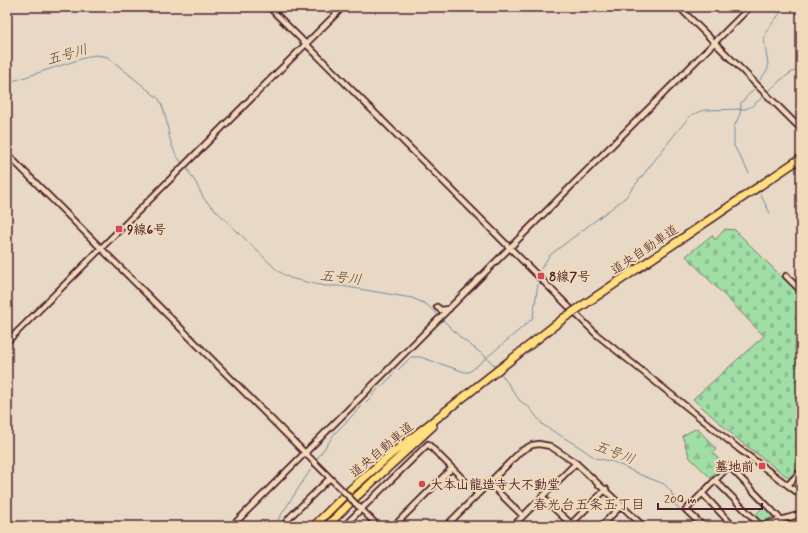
<svg xmlns="http://www.w3.org/2000/svg" width="808" height="533" font-family="Mynerve,'Klee One',sans-serif">
<style>
.grass{fill:url(#grass-dots);stroke:#757e68}
.forest{fill:url(#forest-firs);stroke:#757e68}
.cemetery{fill:url(#cemetery-stones);stroke:#757e68}
.lines{fill:none;stroke-linecap:round;stroke-linejoin:round}
.stream{stroke:#708d9c;stroke-width:1}
.minor-casing{stroke:#4a1f2b;stroke-width:8}
.highway-casing{stroke:#4a1f2b;stroke-width:10}
.minor{stroke:#f0dab9;stroke-width:4.5}
.highway{stroke:#ffdf80;stroke-width:7}
.minor-bridge-casing{stroke:#4a1f2b;stroke-width:8;stroke-linecap:butt}
.highway-bridge-casing{stroke:#4a1f2b;stroke-width:10;stroke-linecap:butt}
.minor-bridge{stroke:#f0dab9;stroke-width:4.5}
.highway-bridge{stroke:#ffdf80;stroke-width:7}
.poi-dot{fill:#d1495b;stroke:#f0dab9;stroke-width:1.5}
.labels{text-anchor:middle;stroke-width:4;stroke-linejoin:round;paint-order:stroke}
.poi-label{font-size:13px;font-weight:bold;fill:#4a1f2b;stroke:#f0dab9;text-anchor:start}
.street-label{font-size:13px;fill:#4a1f2b;stroke:#f0dab9}
.water-label{font-size:14px;font-style:italic;fill:#574451;stroke:#f0dab9}
.neighbourhood-label{font-size:14px;fill:#4a1f2b;stroke:#f0dab9}
</style>
<defs>
<pattern id="grass-dots" width="8" height="8" patternUnits="userSpaceOnUse"><rect width="8" height="8" fill="#a0dea5"/><path d="M2 2h.1M6 6h.1" fill="none" stroke="#8bbe8e" stroke-width="1.8" stroke-linecap="round"/></pattern>
<pattern id="forest-firs" width="22" height="20" patternUnits="userSpaceOnUse"><rect width="22" height="20" fill="#a0dea5"/><path d="M5 1l3.5 6h-7zM16 11l3.5 6h-7z" fill="#8bbe8e"/></pattern>
<pattern id="cemetery-stones" width="16" height="16" patternUnits="userSpaceOnUse"><rect width="16" height="16" fill="#a0dea5"/><path d="M2 7V4a2 2 0 0 1 4 0v3zM10 15v-3a2 2 0 0 1 4 0v3z" fill="#8bbe8e"/></pattern>
</defs>
<rect width="100%" height="100%" fill="#e8d9c6"/>
<filter id="ink" filterUnits="userSpaceOnUse"><feTurbulence type="fractalNoise" baseFrequency=".025" numOctaves="2"/><feDisplacementMap in="SourceGraphic" scale="8" xChannelSelector="R" yChannelSelector="G"/><feConvolveMatrix kernelMatrix="1 2 1 2 8 2 1 2 1" color-interpolation-filters="sRGB"/></filter>
<g filter="url(#ink)">
<path class="grass" d="M764 506 772 514 771 518 760 522 754 516Z"/>
<path class="forest" d="M697 428 716 449 713 453 723 464 711 478 690 458 682 436Z"/>
<path class="cemetery" d="M725 229 735 230 801 296V466L789 478 741 442 693 399 764 336 686 256 712 235 715 240Z"/>
<g class="lines">
<path class="stream" d="M760 80 768 69V65L764 39 767 30 785 7
M7 83 90 56 97 55 108 57 159 99C171 120 164 145 184 165
M769 91C779 81 788 73 801 68
M186 167 196 183 204 199 278 271 290 278 310 283 325 286H342L412 298 426 304 439 316
M749 173 734 146V127L740 114 741 103 754 89
M760 194 770 213
M541 269 543 265 550 255 625 198 675 134 691 115 704 110 745 109 752 106 763 97
M441 318 461 338 485 356 497 368
M500 372 520 401 528 406 543 425 581 448 595 458 614 462 641 475 664 484 671 491 676 506 699 526
M381 387 411 357H420L465 372H469L472 370 531 320 533 317 538 284
M372 396 378 389
M317 459 335 433 370 398
M274 526 313 466"/>
<defs>
<path id="minor" d="M269 7 596 334 739 449 801 495
M679 7 801 129
M7 154 340 488
M786 276 801 291
M437 307 441 310 449 309
M7 342 343 7
M715 480 761 526
M489 483 523 516
M788 485 801 471
M702 493 733 526
M542 497 571 524
M359 507 378 526
M232 526 750 7
M283 526 291 516 330 478
M344 526 428 444 478 494
M394 526 452 468
M446 526 521 451 532 445 539 444 550 446 576 463 643 526
M513 526 576 463
M569 526 606 489
M601 526 622 505
M703 526 686 510 729 466 787 526
M760 526 801 514"/>
<path id="highway" d="M585 304 801 158
M314 526 350 490 390 455 564 318
M327 526 356 497 433 426"/>
</defs>
<use href="#minor" class="minor-casing"/>
<use href="#highway" class="highway-casing"/>
<use href="#minor" class="minor"/>
<use href="#highway" class="highway"/>
<defs>
<path id="minor-bridge" d="M340 488 359 507"/>
<path id="highway-bridge" d="M564 318 585 304"/>
</defs>
<use href="#minor-bridge" class="minor-bridge-casing"/>
<use href="#highway-bridge" class="highway-bridge-casing"/>
<use href="#minor-bridge" class="minor-bridge"/>
<use href="#highway-bridge" class="highway-bridge"/>
</g>
</g>
<g class="poi-dot">
<rect x="115" y="225" width="8" height="8" rx="2"/>
<rect x="537" y="272" width="8" height="8" rx="2"/>
<rect x="758" y="462" width="8" height="8" rx="2"/>
<circle cx="422" cy="484" r="4"/>
</g>
<g class="labels">
<g class="poi-label">
<text x="127" y="234">9線6号</text>
<text x="549" y="281">8線7号</text>
<text x="754" y="471" text-anchor="end">墓地前</text>
<text x="430" y="489">大本山龍造寺大不動堂</text>
</g>
<g class="street-label">
<text transform="translate(644 249) rotate(-34)" y="5">道央自動車道</text>
<text transform="translate(381 449) rotate(-40)" y="5">道央自動車道</text>
</g>
<g class="water-label">
<text transform="translate(67 54) rotate(-16)" y="5">五号川</text>
<text transform="translate(341 277) rotate(7)" y="5">五号川</text>
<text transform="translate(615 452) rotate(21)" y="5">五号川</text>
</g>
<g class="neighbourhood-label">
<text x="589" y="509">春光台五条五丁目</text>
</g>
</g>
<rect width="808" height="533" fill="none" stroke="#f0dab9" stroke-width="24"/>
<rect x="12" y="12" width="784" height="509" fill="none" stroke="#4a1f2b" stroke-width="1.5" filter="url(#ink)"/>
<path d="M658 503v6h104v-6" fill="none" stroke="#4a1f2b" stroke-width="2"/>
<text x="664" y="503" font-size="12" fill="#4a1f2b" stroke="#f0dab9" stroke-width="3" paint-order="stroke">200 m</text>
</svg>
